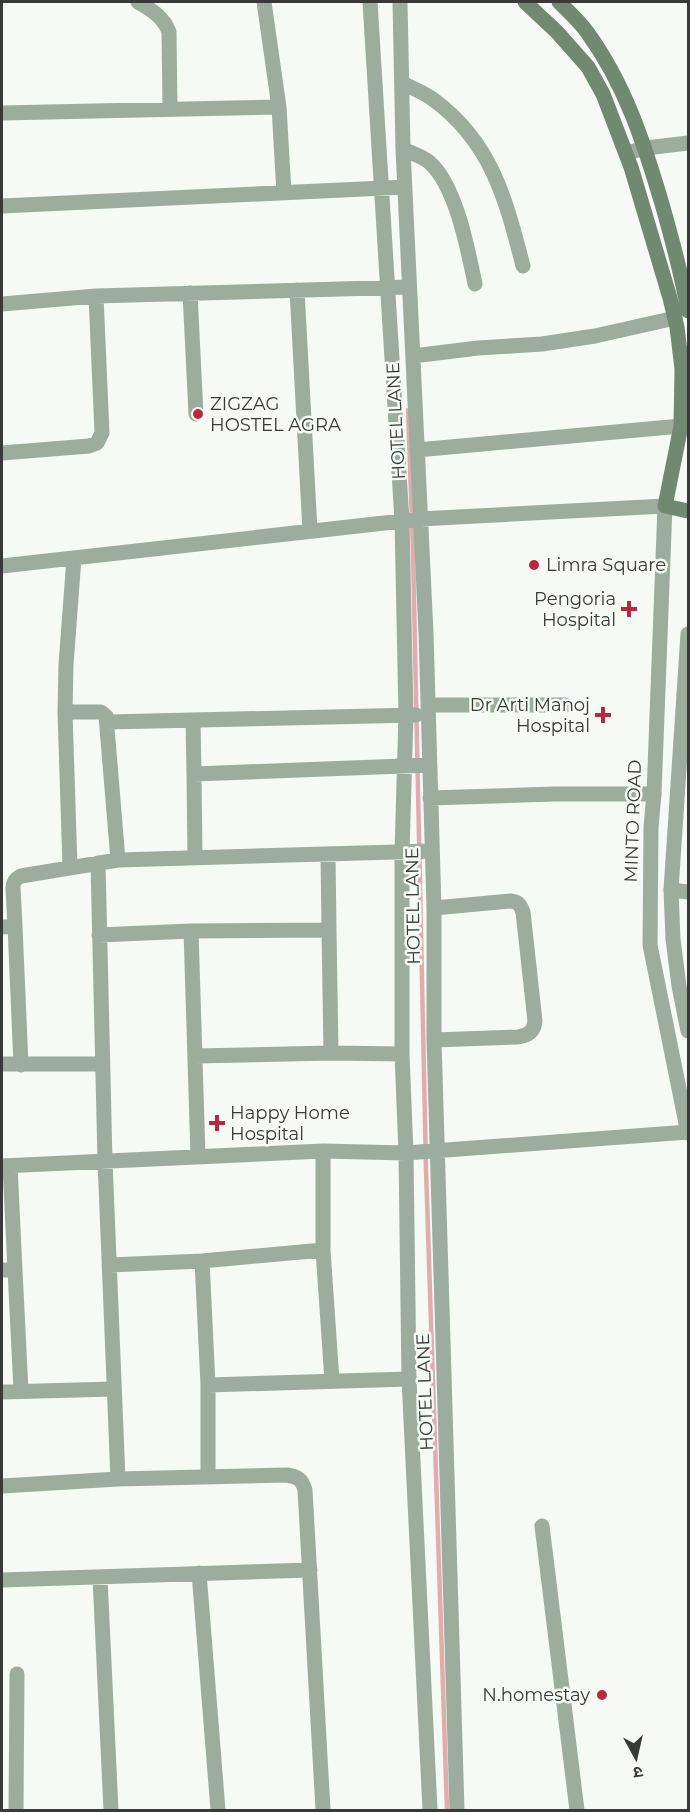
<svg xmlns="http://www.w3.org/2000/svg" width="690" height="1812" font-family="Montserrat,'Noto Sans Devanagari',sans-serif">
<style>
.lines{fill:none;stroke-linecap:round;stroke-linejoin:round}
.stream{stroke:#e2acad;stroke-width:4.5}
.minor{stroke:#9dad9d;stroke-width:15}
.tertiary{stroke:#9dad9d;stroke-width:15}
.secondary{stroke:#718871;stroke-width:15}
.poi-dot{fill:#b9283f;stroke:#f5faf5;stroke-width:2}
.labels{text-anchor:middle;stroke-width:5;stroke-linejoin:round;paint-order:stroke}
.poi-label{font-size:18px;fill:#383a38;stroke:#f5faf5;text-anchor:start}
.street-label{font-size:18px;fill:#383a38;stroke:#f5faf5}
</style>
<rect width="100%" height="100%" fill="#f5faf5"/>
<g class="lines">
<path class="stream" d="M408 410 413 552 426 1169 447 1810"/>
<path class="minor" d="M138 2C151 10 163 16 169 32L170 109
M264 2 279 107 284 193
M370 2 402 521 406 715 402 852V1054L406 1153 409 1379 430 1810
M400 2 403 149 426 633 434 908V1040L457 1810
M402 83C412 88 425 93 434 100 492 143 506 200 523 266
M2 113 279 107
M403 149C411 153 422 156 429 162 456 185 468 250 475 284
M626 153 646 148 688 143
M2 206 405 187
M297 290 310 531
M190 293 196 414
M96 296 409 287
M2 304 96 296 102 433 97 443 89 446 2 453
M413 356 478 348 542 344 595 336 675 318
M417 450 681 426
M2 566 420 519 665 506
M428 705H566
M65 712H101L106 716 118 860
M193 720 194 774
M107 722 416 715
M430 798 554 794H654
M195 858 194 774 429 765
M98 863 105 1161 118 1479
M70 867 65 712 66 665 74 558
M671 890 688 892
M434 908 511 901C519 902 520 905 523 912L535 1021C534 1032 528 1035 518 1037L434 1040
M15 926 13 888C13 882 15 879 21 876L118 860 432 851
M2 927 15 926 21 1065
M191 931 329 930 328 854
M99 935 191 931 198 1156
M331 1053 402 1054
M195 1056 331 1053 329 930
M2 1064H102
M2 1166 323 1151 406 1153 688 1132
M323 1250 332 1381
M202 1261 208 1385V1476
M110 1265 202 1261 323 1250V1151
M2 1270H15L10 1166
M15 1270 21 1391
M208 1385 409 1379
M2 1392 114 1389
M2 1486 118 1479 287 1475C298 1477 302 1479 305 1490L323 1810
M542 1526 577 1810
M199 1573 218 1810
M100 1578 111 1810
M2 1580 310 1570
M16 1810 17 1674"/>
<path class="tertiary" d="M665 506 654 794 651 827 650 945 688 1133
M688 634 671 890 673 939 679 986 688 1031"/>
<path class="secondary" d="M525 2 557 32 588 67 603 94 631 167 670 298 677 327 682 369 681 426 665 506 688 511
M559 2C569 12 579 21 587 32 625 84 644 143 662 204 672 239 682 275 688 311"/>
</g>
<g class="poi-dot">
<circle cx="198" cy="414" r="6"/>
<circle cx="534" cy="565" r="6"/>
<path d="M626 600h6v6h6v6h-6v6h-6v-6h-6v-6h6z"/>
<path d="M600 706h6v6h6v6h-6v6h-6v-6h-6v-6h6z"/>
<path d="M214 1114h6v6h6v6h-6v6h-6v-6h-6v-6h6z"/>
<circle cx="602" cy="1695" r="6"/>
</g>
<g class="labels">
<g class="poi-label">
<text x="210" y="410">ZIGZAG<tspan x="210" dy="21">HOSTEL AGRA</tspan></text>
<text x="546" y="571">Limra Square</text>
<text x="616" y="605" text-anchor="end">Pengoria<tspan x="616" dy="21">Hospital</tspan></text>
<text x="590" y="711" text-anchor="end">Dr Arti Manoj<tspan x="590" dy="21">Hospital</tspan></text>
<text x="230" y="1119">Happy Home<tspan x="230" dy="21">Hospital</tspan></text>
<text x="590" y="1701" text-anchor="end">N.homestay</text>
</g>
<g class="street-label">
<text transform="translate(396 421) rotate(-93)" y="6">HOTEL LANE</text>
<text transform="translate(633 821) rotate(-88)" y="6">MINTO ROAD</text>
<text transform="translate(413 906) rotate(-91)" y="6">HOTEL LANE</text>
<text transform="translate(425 1392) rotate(-92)" y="6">HOTEL LANE</text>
</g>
</g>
<rect width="690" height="1812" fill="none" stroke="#383a38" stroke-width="6"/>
<g transform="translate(636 1758) rotate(172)" stroke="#f5faf5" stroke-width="4.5" paint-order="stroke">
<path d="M0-4.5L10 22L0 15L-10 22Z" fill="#383a38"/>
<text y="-9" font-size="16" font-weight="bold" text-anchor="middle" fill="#383a38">उ</text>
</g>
</svg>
